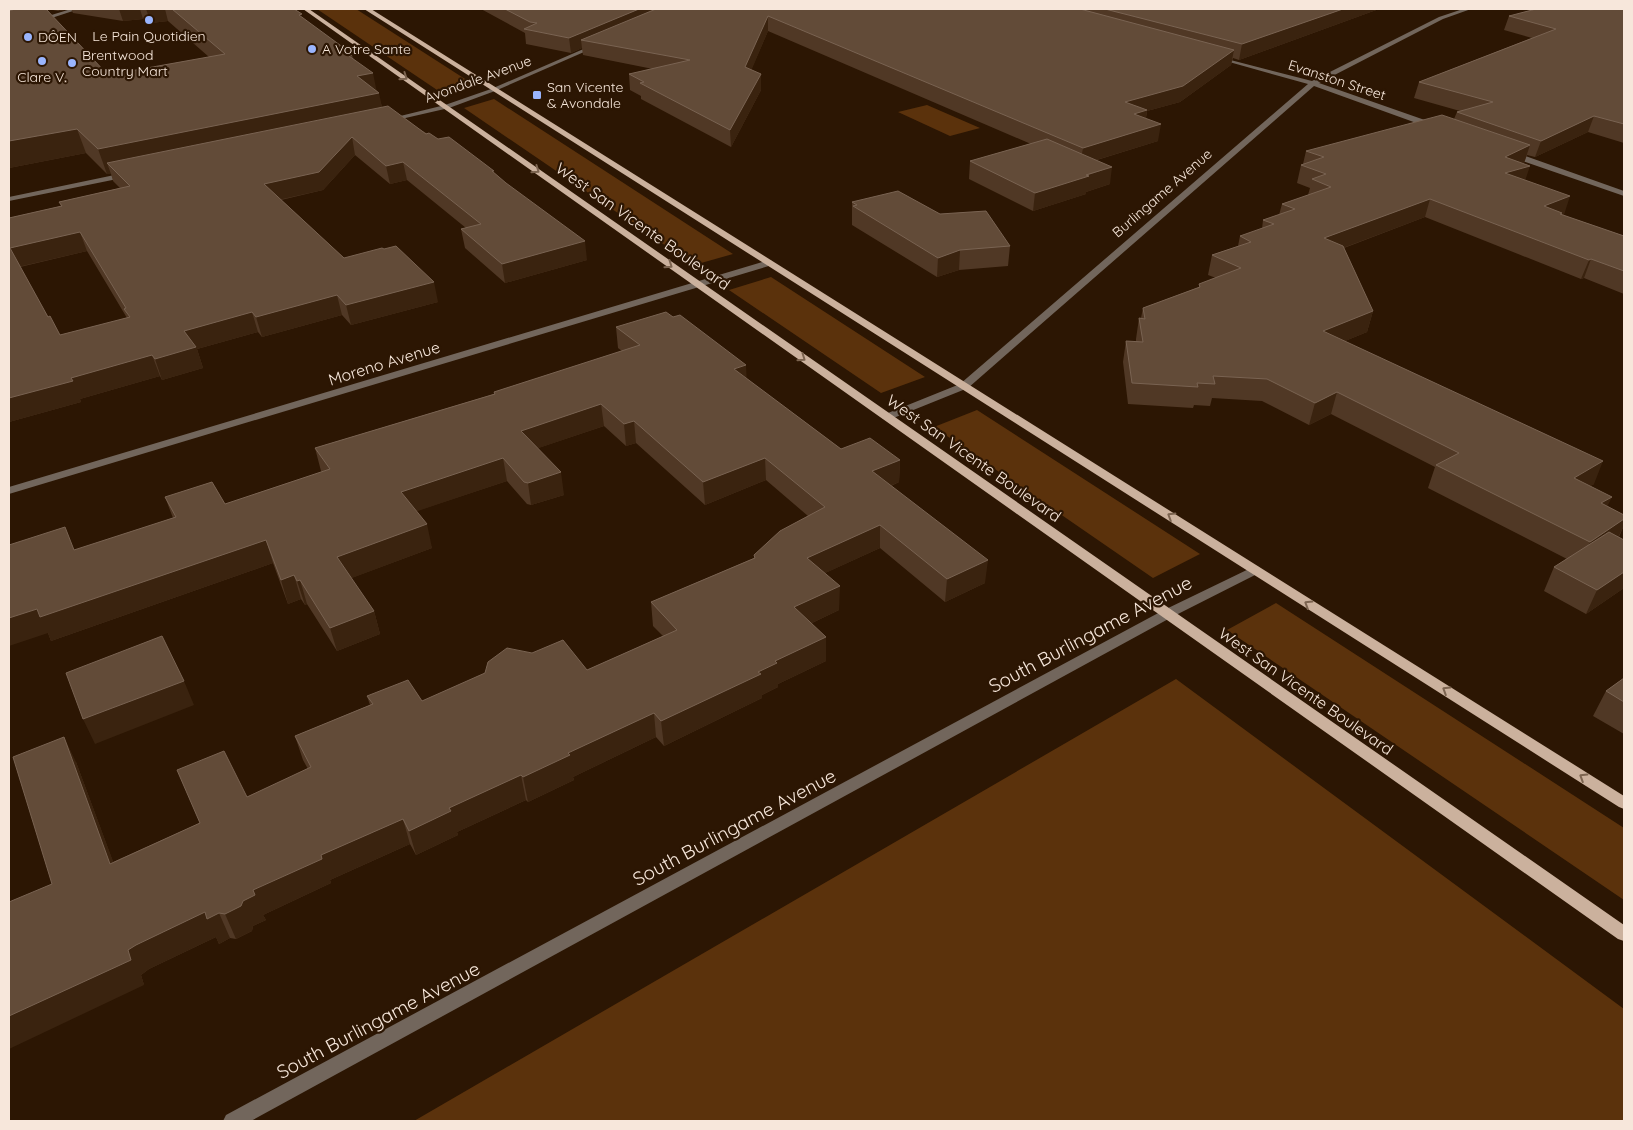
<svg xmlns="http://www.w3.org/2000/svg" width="1633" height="1130" font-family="Quicksand,sans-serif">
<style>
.green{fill:#5b320c}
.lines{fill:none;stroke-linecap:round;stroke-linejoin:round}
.minor{fill:#72665c;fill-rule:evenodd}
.major{fill:#cbb19d;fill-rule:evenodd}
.wall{fill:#503825;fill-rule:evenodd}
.shaded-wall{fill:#3a230f}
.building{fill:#624b38;stroke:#796352;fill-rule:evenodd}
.oneway{stroke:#7c6450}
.poi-dot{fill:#9ab5fd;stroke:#2c1603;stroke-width:2}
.labels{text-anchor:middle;stroke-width:4.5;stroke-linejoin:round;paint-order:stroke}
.far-poi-label{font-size:14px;fill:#f7e7db;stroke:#2c1603;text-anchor:start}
.far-street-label{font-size:14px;fill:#f7e7db;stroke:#2c1603}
.street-label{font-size:16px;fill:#f7e7db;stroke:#2c1603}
.near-street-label{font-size:19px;fill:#f7e7db;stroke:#2c1603}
</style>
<rect width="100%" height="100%" fill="#2c1603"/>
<path class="green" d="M317 9H356L476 86 446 96Z
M494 99 733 254 694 265 464 108Z
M927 105 980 128 950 136 898 112Z
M771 277 925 377 881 393 729 290Z
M977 410 1200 554 1153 578 934 427Z
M1276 603 1624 828V900L1227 630Z
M1176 679 1624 1009V1121H414Z"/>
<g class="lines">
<path class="minor" d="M71 9H79L9 32V28Z
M1463 9H1471L1443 19 1319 83 1439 125V129H1433L1314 86 968 388 891 419H883L882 417 883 415 960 384 1308 84 1215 58V56L1312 81 1439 17Z
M595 44 600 45 495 91 449 108 388 122 384 120 445 105 491 89Z
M1508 152H1514L1624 191V196L1508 156Z
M129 172H132V176L9 201V197Z
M769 260 772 261V265L9 494V487Z
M1255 566 1259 567 1261 570 1259 573 1172 617 251 1121H223L226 1115 1162 611Z"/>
<path class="major" d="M303 9H309L1624 925V941L1618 939Z
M364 9H371L1624 796V809L1619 807Z"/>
</g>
<path class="wall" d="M9 9 108 75 209 57 168 21 151 23 143 19 123 21 73 13 71 9H294L302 18 352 55 353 58 377 91 382 107 494 173 587 260 505 283 465 248 461 229 466 228 407 180 390 184 355 155 323 190 281 200 344 258 438 302 351 325 342 315 262 337 258 332 197 349 203 368 162 380 160 376 80 399 81 402 9 422V218L61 206 59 202 120 188 113 181 111 174H107L86 153 9 168ZM87 251 127 318 60 335 48 317 20 267Z
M47 9H70L59 11Z
M481 9H1379L1239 60 1233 58 1231 65 1180 102 1147 111 1146 118 1158 141 1097 160 1110 184 1086 192V194L1033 211 969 179 970 161 1031 144 768 31 751 70 761 90 731 147 641 99V96L630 90 629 74 653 69 583 55 582 48 571 53 526 44 525 33Z
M1624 9V143L1588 132 1535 157 1527 155 1524 163H1523L1525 180 1564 215H1563L1624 236V294L1584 278 1581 279 1425 217 1344 248 1373 311 1367 332 1345 341 1594 484 1590 486 1607 506 1624 515V525L1619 537 1624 540V588L1586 614 1544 591 1554 567 1567 559 1428 488 1435 467 1331 414 1309 425 1262 401 1212 398 1210 406 1194 405 1193 408 1128 404 1123 362 1126 341 1136 342V339L1139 318H1141L1143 308 1199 287V284L1216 278 1208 275 1212 255 1238 246 1240 236 1262 229 1263 220 1279 215 1282 204 1308 195 1310 188 1297 183 1301 165 1303 164 1306 151 1454 119 1457 112 1460 111 1414 98 1419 82 1532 38 1504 30 1509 16Z
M852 202 940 214 1010 246 1008 266 959 270 937 277 852 225Z
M616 327 746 378 841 449 900 460 899 482 891 486 985 583 945 602 880 548 825 573 839 610 812 623 826 661 778 684V687L762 695V698L664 746 656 737 573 777 574 780 528 802 526 800 457 832 458 835 416 855 410 844 330 880 331 883 263 915 266 920 253 926 252 931 236 939 230 938 219 944 216 937 149 969 141 975 144 985 52 884 76 762 113 862 200 823 247 797 308 769 303 760 295 736 370 705 367 696 422 701 587 670 663 636 653 626 651 602 754 558V555L808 516 766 480 705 505 636 443 626 446 604 426 538 448 564 495 531 505 527 504 507 481 416 511 432 548 351 578 374 611 380 634 337 651 307 604 305 605 301 599 288 604 273 563 51 641 48 633 75 550 173 518 165 497 225 504 322 472 321 471 315 448 494 394V392L622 351 618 348Z
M1624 678V734L1593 716 1606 691Z"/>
<path class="shaded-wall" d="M58 9H70L59 11Z
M119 9H140L143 19 123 21Z
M146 9H165L168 21 151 23Z
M639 9H674L581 40 582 48 571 53 569 38Z
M1343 9H1379L1239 60 1242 44Z
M768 16V31L746 83 745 67Z
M1234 50 1231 65 1180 102 1147 111 1144 127 1125 102Z
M373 73 377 93H379L384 116 107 163 111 174H107L98 149 357 76Z
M761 74V90L731 147 730 130Z
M1594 116 1588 132 1535 157 1541 141Z
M1161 124 1158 141 1080 165 1083 148Z
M77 129 86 153 9 168V141Z
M352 137 355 155 323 190 269 202 264 184Z
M1530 145 1524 163 1499 175 1505 157Z
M403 162 407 180 390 184 386 166Z
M1530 166 1524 184 1505 173Z
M1112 167 1110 184 1086 192V194L1033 211 1035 193Z
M1570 196 1564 215 1561 216 1544 206Z
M1430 199 1425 217 1319 257 1324 238Z
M80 232 87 251 18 267 10 248Z
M585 241 587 260 505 283 502 264Z
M960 250 959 270 937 277 938 258Z
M1591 259 1584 278 1581 279 1589 260Z
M434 282 438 302 351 325 346 305Z
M337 295 342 315 262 337 256 317Z
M1373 311 1367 332 1318 352 1323 331Z
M252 312 258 332 197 349 203 368 162 380 155 359 184 331Z
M152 355 160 376 80 399 81 402 9 422V398L71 378Z
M746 365 747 386 734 369Z
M1337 392 1331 414 1309 425 1315 403Z
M601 404 604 426 524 453 521 431Z
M634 421 636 443 626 446 624 424Z
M503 458 507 481 406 515 401 492Z
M765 458 766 480 705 505 703 482Z
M900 460 899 482 871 494 872 471Z
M1603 461 1594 484 1565 501 1574 478Z
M561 472 564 495 531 505 528 483Z
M1612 497 1601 519V503Z
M1624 519V525L1617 540 1579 566 1590 542Z
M427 524 432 548 344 581 337 557Z
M880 525V548L808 581 807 558Z
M266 540 273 563 51 641 48 633 9 646V618L37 609Z
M988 560 985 583 945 602 947 579Z
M1624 572V588L1586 614 1597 590Z
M294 575 301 599 288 604 281 580Z
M300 580 307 604 305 605 297 581Z
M840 586 839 610 795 631 794 607Z
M374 611 380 634 337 651 330 628Z
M826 637V661L778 684V687L762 695V698L664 746 661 721 758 672 775 661Z
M184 681 194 705 95 744 83 719Z
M654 713 656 737 573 777 574 780 528 802 523 777 568 753Z
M64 737 76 762 123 888 110 864Z
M521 775 526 800 457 832 458 835 416 855 409 831 449 808Z
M403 819 410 844 330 880 331 883 263 915 266 920 253 926 252 931 236 939 225 914 243 901 253 890 321 855Z
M205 912 219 913 230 938 219 944 216 937 149 969 141 975 144 985 9 1049V1016L128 950 136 945Z"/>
<path class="building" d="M15 9H46L108 75 225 54 172 9H294L302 14 299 15 344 48H342L352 55 349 56 373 73 357 76 379 93 98 149 77 129 9 141V11Z
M505 9H639L569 38 524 29 537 23 530 22Z
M656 9H1080L1234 50 1183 86 1125 102 1147 110 1134 114 1161 124 1083 148 768 16 745 67 761 74 730 130 640 83 644 82 629 74 690 60 581 40Z
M1105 9H1343L1242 44Z
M1536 9H1624V124L1594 116 1541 141 1457 112 1493 102 1419 82 1556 29 1509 16Z
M388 106 426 134 429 133 438 139 449 137 494 171H492L506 183 585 241 502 264 461 229 481 224 403 162 386 166 352 137 319 172 264 184 344 258 382 248 384 249 396 246 434 282 346 305 337 295 256 317 252 312 184 331 196 347 155 359 152 355 71 378 73 381 9 398V218L62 206 59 202 130 186 107 163ZM80 232 126 308 124 309 130 317 60 335 50 316 48 317 10 248Z
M1442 115 1530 145 1505 157 1530 166 1505 173 1570 196 1544 206 1562 213 1560 214 1624 236V271L1591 259 1589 260 1430 199 1324 238 1343 246 1373 311 1323 331 1603 461 1574 478 1612 497 1601 503 1624 515V519L1590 542 1436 465 1459 453 1337 392 1315 403 1267 379 1213 376 1215 384 1197 383 1198 387 1132 383 1126 341 1143 342 1139 318 1145 319 1143 308 1200 287 1199 284 1241 268 1212 255 1251 242 1240 236 1274 224 1263 220 1295 209 1282 204 1331 187 1312 179 1326 174 1301 165 1324 157 1306 151Z
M1047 139 1112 167 1086 175 1089 176 1035 193 970 161Z
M898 191 940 214 986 211 1010 246 960 250 938 258 853 206 857 205 852 202Z
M666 312 673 317 680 315 746 365 734 369 841 449 870 438 900 460 872 471 988 560 947 579 880 525 807 558 840 586 794 607 826 637 775 661 777 663 758 672 761 674 661 721 654 713 568 753 570 755 523 777 521 775 449 808 451 811 409 831 403 819 321 855 322 859 253 890 255 895 243 901 241 906 225 914 219 913 207 919 205 912 136 945 128 950 131 960 9 1016V902L52 884 13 757 64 737 110 864 200 823 177 770 224 751 247 797 311 767 295 736 373 704 367 696 408 680 422 701 485 673 488 662 507 648 532 653 563 640 587 670 677 630 651 602 755 558 754 555 780 531 825 507 765 458 703 482 634 421 624 424 601 404 521 431 561 472 528 483 524 482 503 458 401 492 427 524 337 557 374 611 330 628 300 580 297 581 294 575 281 580 266 540 40 617 37 609 9 618V545L65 527 74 550 176 517 165 497 212 482 225 504 330 469 315 448 495 394 494 392 640 345 616 327Z
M1609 532 1624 540V572L1597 590 1554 567Z
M162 636 184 681 83 719 66 673Z
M1624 678V702L1606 691Z"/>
<defs><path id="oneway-chevron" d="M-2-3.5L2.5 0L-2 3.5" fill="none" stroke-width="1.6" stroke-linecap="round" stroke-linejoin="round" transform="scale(1.25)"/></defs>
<g class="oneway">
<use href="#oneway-chevron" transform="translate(404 77) rotate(35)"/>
<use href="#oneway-chevron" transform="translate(536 170) rotate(35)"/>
<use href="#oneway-chevron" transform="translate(669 265) rotate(35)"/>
<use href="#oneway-chevron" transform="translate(802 358) rotate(35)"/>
<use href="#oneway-chevron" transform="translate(1171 516) rotate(-148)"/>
<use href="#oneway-chevron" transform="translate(1308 604) rotate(-148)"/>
<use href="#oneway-chevron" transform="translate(1446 690) rotate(-148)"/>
<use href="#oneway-chevron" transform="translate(1583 777) rotate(-148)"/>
</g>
<g class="poi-dot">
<circle cx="149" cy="20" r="5"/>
<circle cx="28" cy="37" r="5"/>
<circle cx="312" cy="49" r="5"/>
<circle cx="42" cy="61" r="5"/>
<circle cx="72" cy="63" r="5"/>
<rect x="532" y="90" width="10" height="10" rx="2.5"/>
</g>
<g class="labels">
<g class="far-poi-label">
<text x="149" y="41" text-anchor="middle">Le Pain Quotidien</text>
<text x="38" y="42">DÔEN</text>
<text x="322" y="54">A Votre Sante</text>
<text x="82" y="60">Brentwood<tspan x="82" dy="16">Country Mart</tspan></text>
<text x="42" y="82" text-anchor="middle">Clare V.</text>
<text x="547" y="92">San Vicente<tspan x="547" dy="16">&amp; Avondale</tspan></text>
</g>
<g class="far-street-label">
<text transform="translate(478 79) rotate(-20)" y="5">Avondale Avenue</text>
<text transform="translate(1337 80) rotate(18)" y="5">Evanston Street</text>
<text transform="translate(1162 193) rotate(-41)" y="5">Burlingame Avenue</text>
</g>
<g class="street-label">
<text transform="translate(643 226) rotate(35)" y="6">West San Vicente Boulevard</text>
<text transform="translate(384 363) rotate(-17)" y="6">Moreno Avenue</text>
<text transform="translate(974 458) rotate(35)" y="6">West San Vicente Boulevard</text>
<text transform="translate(1306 691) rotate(35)" y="6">West San Vicente Boulevard</text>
</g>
<g class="near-street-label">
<text transform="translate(1090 634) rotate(-28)" y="7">South Burlingame Avenue</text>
<text transform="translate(734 827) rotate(-28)" y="7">South Burlingame Avenue</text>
<text transform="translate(378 1020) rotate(-28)" y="7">South Burlingame Avenue</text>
</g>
</g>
<rect width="1633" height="1130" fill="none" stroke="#f7e7db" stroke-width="20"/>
</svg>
